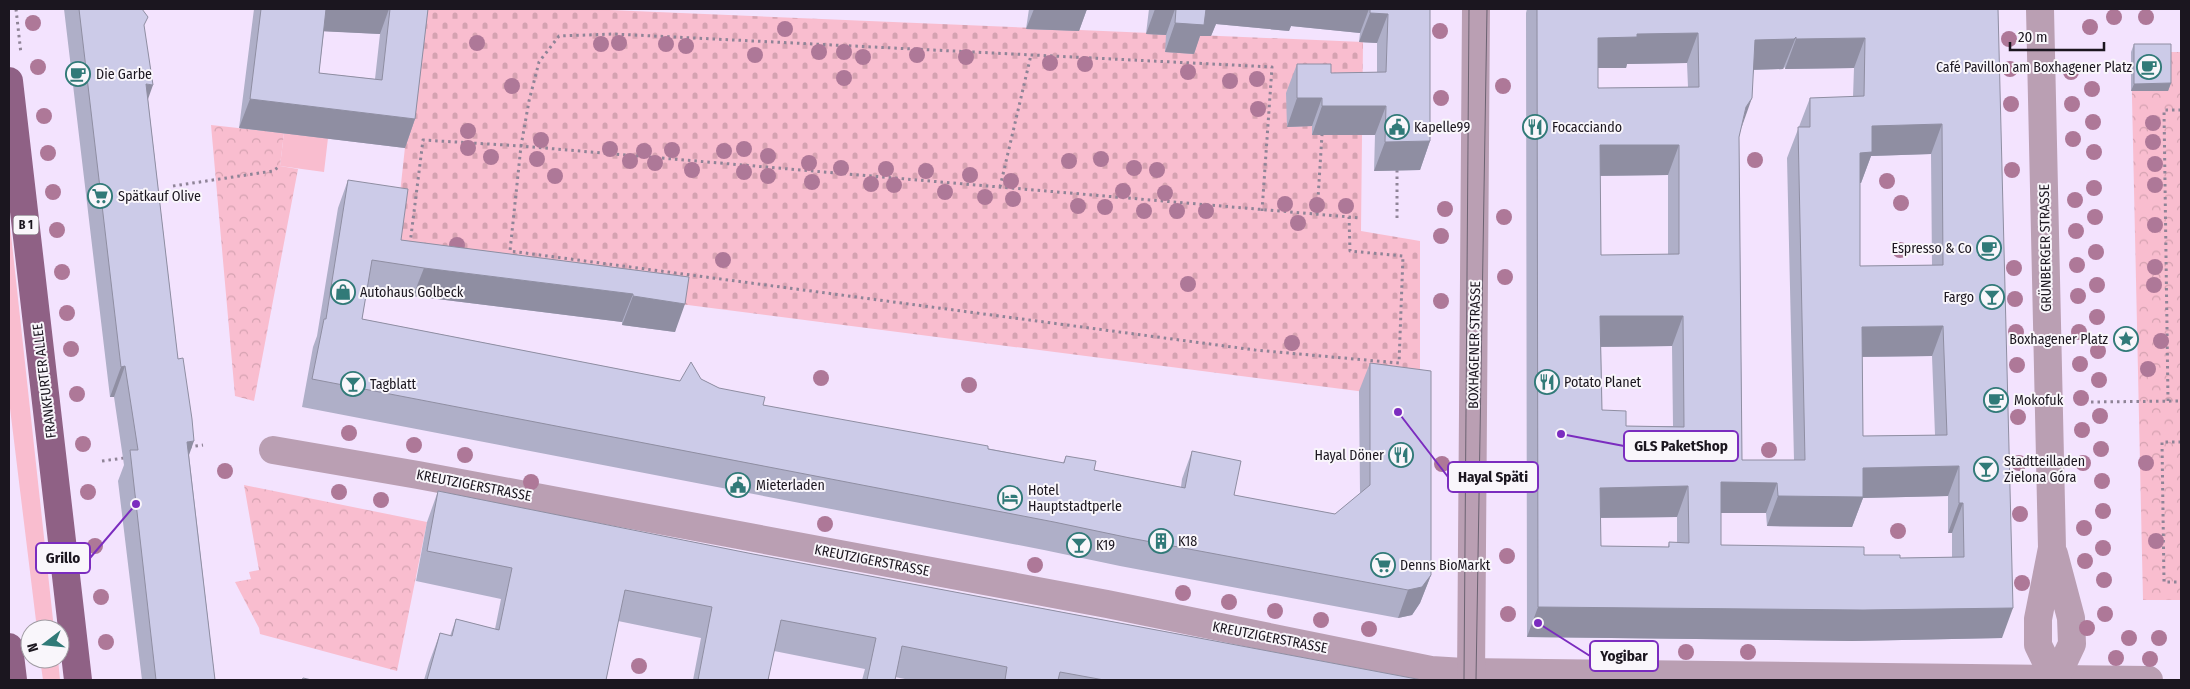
<svg xmlns="http://www.w3.org/2000/svg" width="2190" height="689" font-family="'Fira Sans Condensed',sans-serif">
<style>
.grass{fill:#f9bdcf}
.cemetery{fill:url(#cemetery-stones)}
.park{fill:url(#park-crowns)}
.lines{fill:none;stroke-linecap:round;stroke-linejoin:round}
.path{stroke:#8f8497;stroke-width:3;stroke-dasharray:2.5 4;stroke-linecap:butt}
.minor{stroke:#ba9fb3;stroke-width:28}
.tertiary{stroke:#ba9fb3;stroke-width:28}
.primary{stroke:#8f6185;stroke-width:28}
.tram{stroke:#6b6271;stroke-width:1}
.tree{fill:#ae7898}
.wall{fill:#afafc8;fill-rule:evenodd}
.shaded-wall{fill:#8f8ea2}
.building{fill:#cccbe8;stroke:#8f8ea2;fill-rule:evenodd}
.labels{text-anchor:middle;stroke-width:4;stroke-linejoin:round;paint-order:stroke}
.shield{fill:#f9f6fb;stroke:#5e5961;stroke-width:1}
.shield-label{font-size:12px;font-weight:bold;fill:#1b161f}
.poi-label{font-size:14px;fill:#1b161f;stroke:#f9f6fb;text-anchor:start}
.street-label{font-size:14px;fill:#1b161f;stroke:#f9f6fb}
.leader{fill:none;stroke:#7b2cbf;stroke-width:2}
.callout-dot{fill:#7b2cbf;stroke:#f9f6fb;stroke-width:2}
.callout{fill:#f9f6fb;stroke:#7b2cbf;stroke-width:2}
.callout-label{font-size:15px;text-anchor:middle;font-weight:bold;fill:#1b161f}
</style>
<defs>
<pattern id="cemetery-stones" width="16" height="16" patternUnits="userSpaceOnUse" patternTransform="scale(1.25)"><rect width="16" height="16" fill="#f9bdcf"/><path d="M2 7V4a2 2 0 0 1 4 0v3zM10 15v-3a2 2 0 0 1 4 0v3z" fill="#d5a2b1"/></pattern>
<pattern id="park-crowns" width="20" height="18" patternUnits="userSpaceOnUse" patternTransform="scale(1.25)"><rect width="20" height="18" fill="#f9bdcf"/><path d="M2 6a3 3 0 1 1 6 0M12 15a3 3 0 1 1 6 0" fill="none" stroke="#d5a2b1"/></pattern>
</defs>
<rect width="100%" height="100%" fill="#f3e3fe"/>
<path class="grass" d="M284 133 328 138 324 172 280 166Z
M9 216 54 629H37L9 400Z
M40 659H58L60 680H43Z"/>
<path class="cemetery" d="M420 9H586L1363 42 1361 231 1420 241V399L392 267Z"/>
<path class="park" d="M2131 52H2181V600H2143Z
M211 125 284 133 280 166 298 169 254 401 235 396Z
M244 485 427 522 397 671 260 634 259 628 235 582 251 579 249 572 259 570Z"/>
<g class="lines">
<path class="path" d="M16 9 21 54
M1397 170V220
M173 186 273 171 280 166
M1000 187 1031 55
M1262 211 1272 67 614 34 559 36 539 62 529 101 521 146 510 251 1255 350 1399 363 1403 256 1350 251 1349 217
M1317 214 1322 135
M410 244 423 140 521 146 1361 218
M2168 401 2164 110H2181
M2091 402 2181 401
M2181 442H2162L2164 582H2181
M189 447 203 445
M102 461 124 458"/>
<path class="minor" d="M273 450 418 475 1107 604 1431 670 1464 672 2149 680"/>
<path class="tertiary" d="M2040 9 2052 548 2038 619V645L2055 680
M2054 554 2071 618 2072 644 2055 680
M1471 680 1476 9"/>
<path class="primary" d="M9 81 78 680
M9 647 13 680"/>
<path class="tram" d="M1464 680 1469 9
M1476 680 1487 9"/>
</g>
<g class="tree">
<circle cx="2114" cy="17" r="8"/>
<circle cx="2146" cy="17" r="8"/>
<circle cx="33" cy="23" r="8"/>
<circle cx="2090" cy="27" r="8"/>
<circle cx="785" cy="29" r="8"/>
<circle cx="1440" cy="31" r="8"/>
<circle cx="2009" cy="39" r="8"/>
<circle cx="477" cy="43" r="8"/>
<circle cx="619" cy="43" r="8"/>
<circle cx="601" cy="44" r="8"/>
<circle cx="666" cy="44" r="8"/>
<circle cx="686" cy="46" r="8"/>
<circle cx="819" cy="52" r="8"/>
<circle cx="844" cy="52" r="8"/>
<circle cx="755" cy="55" r="8"/>
<circle cx="917" cy="55" r="8"/>
<circle cx="863" cy="57" r="8"/>
<circle cx="966" cy="57" r="8"/>
<circle cx="1050" cy="63" r="8"/>
<circle cx="1085" cy="64" r="8"/>
<circle cx="38" cy="67" r="8"/>
<circle cx="2010" cy="69" r="8"/>
<circle cx="1188" cy="72" r="8"/>
<circle cx="2071" cy="72" r="8"/>
<circle cx="844" cy="78" r="8"/>
<circle cx="1257" cy="79" r="8"/>
<circle cx="1230" cy="81" r="8"/>
<circle cx="512" cy="86" r="8"/>
<circle cx="1503" cy="86" r="8"/>
<circle cx="2092" cy="89" r="8"/>
<circle cx="1441" cy="98" r="8"/>
<circle cx="2011" cy="104" r="8"/>
<circle cx="2072" cy="104" r="8"/>
<circle cx="1258" cy="109" r="8"/>
<circle cx="44" cy="116" r="8"/>
<circle cx="2093" cy="122" r="8"/>
<circle cx="2153" cy="123" r="8"/>
<circle cx="468" cy="131" r="8"/>
<circle cx="2073" cy="139" r="8"/>
<circle cx="541" cy="140" r="8"/>
<circle cx="2153" cy="142" r="8"/>
<circle cx="468" cy="148" r="8"/>
<circle cx="610" cy="149" r="8"/>
<circle cx="744" cy="149" r="8"/>
<circle cx="672" cy="150" r="8"/>
<circle cx="644" cy="151" r="8"/>
<circle cx="724" cy="151" r="8"/>
<circle cx="2094" cy="152" r="8"/>
<circle cx="48" cy="153" r="8"/>
<circle cx="768" cy="156" r="8"/>
<circle cx="491" cy="157" r="8"/>
<circle cx="537" cy="159" r="8"/>
<circle cx="1101" cy="159" r="8"/>
<circle cx="1755" cy="160" r="8"/>
<circle cx="630" cy="161" r="8"/>
<circle cx="1069" cy="161" r="8"/>
<circle cx="655" cy="163" r="8"/>
<circle cx="809" cy="163" r="8"/>
<circle cx="2155" cy="164" r="8"/>
<circle cx="841" cy="168" r="8"/>
<circle cx="1134" cy="168" r="8"/>
<circle cx="886" cy="169" r="8"/>
<circle cx="692" cy="170" r="8"/>
<circle cx="1157" cy="170" r="8"/>
<circle cx="2012" cy="170" r="8"/>
<circle cx="926" cy="171" r="8"/>
<circle cx="744" cy="172" r="8"/>
<circle cx="970" cy="175" r="8"/>
<circle cx="555" cy="176" r="8"/>
<circle cx="768" cy="176" r="8"/>
<circle cx="1011" cy="181" r="8"/>
<circle cx="1887" cy="181" r="8"/>
<circle cx="812" cy="182" r="8"/>
<circle cx="871" cy="184" r="8"/>
<circle cx="894" cy="185" r="8"/>
<circle cx="2155" cy="185" r="8"/>
<circle cx="2094" cy="188" r="8"/>
<circle cx="1123" cy="191" r="8"/>
<circle cx="53" cy="192" r="8"/>
<circle cx="945" cy="192" r="8"/>
<circle cx="1165" cy="193" r="8"/>
<circle cx="985" cy="197" r="8"/>
<circle cx="1013" cy="199" r="8"/>
<circle cx="2075" cy="200" r="8"/>
<circle cx="1901" cy="203" r="8"/>
<circle cx="1285" cy="204" r="8"/>
<circle cx="1317" cy="205" r="8"/>
<circle cx="1078" cy="206" r="8"/>
<circle cx="1346" cy="206" r="8"/>
<circle cx="1105" cy="207" r="8"/>
<circle cx="1445" cy="209" r="8"/>
<circle cx="1144" cy="211" r="8"/>
<circle cx="1177" cy="211" r="8"/>
<circle cx="1206" cy="211" r="8"/>
<circle cx="1504" cy="217" r="8"/>
<circle cx="2095" cy="217" r="8"/>
<circle cx="1298" cy="223" r="8"/>
<circle cx="2155" cy="225" r="8"/>
<circle cx="57" cy="230" r="8"/>
<circle cx="2076" cy="231" r="8"/>
<circle cx="1441" cy="236" r="8"/>
<circle cx="457" cy="245" r="8"/>
<circle cx="1900" cy="250" r="8"/>
<circle cx="2096" cy="252" r="8"/>
<circle cx="723" cy="260" r="8"/>
<circle cx="2077" cy="265" r="8"/>
<circle cx="2155" cy="267" r="8"/>
<circle cx="2014" cy="268" r="8"/>
<circle cx="62" cy="272" r="8"/>
<circle cx="1505" cy="277" r="8"/>
<circle cx="1188" cy="284" r="8"/>
<circle cx="2097" cy="285" r="8"/>
<circle cx="2154" cy="285" r="8"/>
<circle cx="2078" cy="296" r="8"/>
<circle cx="2015" cy="299" r="8"/>
<circle cx="1441" cy="301" r="8"/>
<circle cx="67" cy="313" r="8"/>
<circle cx="2097" cy="317" r="8"/>
<circle cx="2016" cy="332" r="8"/>
<circle cx="2079" cy="332" r="8"/>
<circle cx="2161" cy="341" r="8"/>
<circle cx="1292" cy="343" r="8"/>
<circle cx="71" cy="349" r="8"/>
<circle cx="2098" cy="351" r="8"/>
<circle cx="2080" cy="364" r="8"/>
<circle cx="2017" cy="365" r="8"/>
<circle cx="2148" cy="369" r="8"/>
<circle cx="821" cy="378" r="8"/>
<circle cx="2099" cy="380" r="8"/>
<circle cx="969" cy="385" r="8"/>
<circle cx="77" cy="394" r="8"/>
<circle cx="2081" cy="398" r="8"/>
<circle cx="2100" cy="416" r="8"/>
<circle cx="2018" cy="417" r="8"/>
<circle cx="2082" cy="430" r="8"/>
<circle cx="349" cy="433" r="8"/>
<circle cx="83" cy="444" r="8"/>
<circle cx="414" cy="445" r="8"/>
<circle cx="2101" cy="449" r="8"/>
<circle cx="1769" cy="450" r="8"/>
<circle cx="465" cy="455" r="8"/>
<circle cx="2019" cy="463" r="8"/>
<circle cx="2083" cy="463" r="8"/>
<circle cx="2146" cy="463" r="8"/>
<circle cx="1442" cy="464" r="8"/>
<circle cx="225" cy="471" r="8"/>
<circle cx="2102" cy="481" r="8"/>
<circle cx="531" cy="482" r="8"/>
<circle cx="88" cy="492" r="8"/>
<circle cx="339" cy="492" r="8"/>
<circle cx="381" cy="500" r="8"/>
<circle cx="2103" cy="511" r="8"/>
<circle cx="2020" cy="514" r="8"/>
<circle cx="825" cy="524" r="8"/>
<circle cx="2084" cy="528" r="8"/>
<circle cx="1898" cy="531" r="8"/>
<circle cx="2156" cy="541" r="8"/>
<circle cx="95" cy="546" r="8"/>
<circle cx="2103" cy="548" r="8"/>
<circle cx="1507" cy="556" r="8"/>
<circle cx="2085" cy="561" r="8"/>
<circle cx="1035" cy="565" r="8"/>
<circle cx="2104" cy="580" r="8"/>
<circle cx="2022" cy="583" r="8"/>
<circle cx="1183" cy="593" r="8"/>
<circle cx="101" cy="597" r="8"/>
<circle cx="1229" cy="602" r="8"/>
<circle cx="1275" cy="611" r="8"/>
<circle cx="1508" cy="614" r="8"/>
<circle cx="2105" cy="614" r="8"/>
<circle cx="1321" cy="620" r="8"/>
<circle cx="2087" cy="628" r="8"/>
<circle cx="1369" cy="629" r="8"/>
<circle cx="2129" cy="638" r="8"/>
<circle cx="2159" cy="638" r="8"/>
<circle cx="106" cy="642" r="8"/>
<circle cx="1686" cy="652" r="8"/>
<circle cx="1748" cy="652" r="8"/>
<circle cx="2116" cy="658" r="8"/>
<circle cx="2150" cy="659" r="8"/>
<circle cx="639" cy="666" r="8"/>
</g>
<path class="wall" d="M64 9H142L144 26 148 100 215 680H142L118 481 124 465 114 397H110Z
M254 9H428L415 119 405 148 239 128ZM324 31 380 34 375 79 319 73Z
M1029 9H1087L1079 31 1026 29Z
M1149 9H1430V141L1420 170 1374 171 1375 135H1312V126L1287 127 1286 93 1297 64 1331 73 1377 72V43L1359 42 1360 33 1291 26 1289 31 1216 24 1211 36H1200L1194 54 1165 52 1166 35 1146 34Z
M1527 9H1998L2002 638 1852 641 1527 637 1526 13ZM1687 63 1688 87 1598 88V68H1626L1627 64ZM1785 67V69L1854 68 1853 97 1810 98 1787 158 1794 460H1742L1739 137 1754 70 1783 69ZM1931 154 1932 265 1860 266V183H1861L1871 156ZM1668 175V255H1601L1600 176ZM1672 346 1673 426H1626L1602 410 1601 347ZM1932 356 1935 435 1863 436 1862 357ZM1948 496V533H1952V557L1900 558 1721 545V513H1766L1767 526 1852 527 1863 498ZM1677 517V543L1669 542 1668 547 1601 546 1600 518Z
M2134 44 2171 83 2168 91H2131V52Z
M348 180 401 240 689 277 675 332 622 325V322L413 296 367 289 362 319 680 381 701 379 719 388 763 405 1063 463 1066 456 1094 470 1181 487 1182 479 1192 451 1234 495 1335 514 1360 494 1359 391 1370 363 1431 575 1420 603 1412 615 1398 618 1120 566 1044 550 302 407 313 347 317 336 338 208Z
M438 491 753 554 1422 680H910L895 677V680H862L865 669 774 651 768 680H693L701 638 618 621 606 680H424L429 663 440 633 450 636 456 619 495 629 501 599 416 581 427 522Z"/>
<path class="shaded-wall" d="M325 9H389L380 34 317 31Z
M1034 9H1087L1079 31 1026 29Z
M1155 9H1175L1166 35 1146 34Z
M1205 9H1369L1360 33 1291 26 1289 31 1216 24 1211 36H1200L1194 54 1165 52 1175 23Z
M1370 13 1388 14 1377 43 1359 42Z
M1698 33 1687 63 1627 64 1626 68H1586L1598 38 1637 34Z
M1796 37 1783 69 1744 70 1755 40Z
M1865 38 1854 68 1785 69 1796 39Z
M2171 83 2168 91H2131L2134 84Z
M146 84 153 85 142 116Z
M1297 98H1322L1312 126 1287 127Z
M1752 98 1741 129 1746 107Z
M250 99 415 119 405 148 239 128Z
M1322 106H1386L1375 135H1312Z
M1942 124 1931 154 1871 156 1861 183H1849L1860 153 1872 126Z
M1430 141 1420 170 1374 171 1385 142Z
M1600 145H1679L1668 175 1589 176Z
M424 268 633 294 622 322 413 296Z
M633 296 685 304 675 332 622 325Z
M1600 316H1683L1672 346 1589 347Z
M1943 326 1932 356 1851 357 1862 327Z
M125 366 114 397H110L121 367Z
M194 441 183 472 187 442Z
M1959 466 1948 496 1863 498 1852 527 1767 526 1778 496 1863 468Z
M1721 482 1777 483 1766 513H1710Z
M1688 486 1677 517 1589 518 1600 488Z
M1959 503H1963L1952 533H1948Z
M1431 575 1420 603 1412 615 1398 618 1408 590Z
M1538 607 2013 608 2002 638 1852 641 1527 637Z"/>
<path class="building" d="M79 9H142L148 17 144 25 153 85 146 84 178 359 183 358 192 419 194 441 187 442 215 680H156L130 450H138L125 366 121 367Z
M261 9H326L319 73 382 80 390 9H428L415 119 250 99Z
M1176 9H1206L1204 25 1175 23Z
M1370 9H1430V141L1385 142 1386 106H1322V98H1297V64H1331V73L1386 72 1388 14 1370 13Z
M1537 9H1998L2013 608 1863 610 1538 607ZM1698 33 1699 87 1598 88V38L1637 37V34ZM1796 37V39L1865 38 1864 96 1810 98V127H1798L1805 460H1742L1739 137 1746 107 1752 98 1755 40 1794 39ZM1942 124 1943 265 1860 266V153L1872 152V126ZM1600 145H1679V254L1601 255ZM1600 316H1683L1684 427 1626 426V411L1602 410ZM1943 326 1947 435 1863 436 1862 327ZM1959 466V503H1963L1964 557 1900 558V555H1864V547L1721 545V482L1777 483 1778 496 1863 497V468ZM1688 486 1689 543 1669 542V547L1601 546 1600 488Z
M2134 44H2171V83L2134 84Z
M348 180 408 189 401 240 689 277 685 304 633 296V294L424 268 372 260 362 319 680 381 691 362 701 379 719 388 765 397 763 405 988 446V449L1064 463 1066 456 1096 461 1094 470 1185 488 1192 451 1241 461 1234 495 1335 514 1370 485V363L1431 371V575L1422 587 1408 590 1130 538 1054 522 312 379 324 319H326Z
M438 491 753 554 1422 680H1104L1060 672 1058 680H1005L1007 667 902 646 895 680H867L876 638 781 620 768 680H698L712 607 625 590 606 680H427L440 633 452 636 456 619 499 630 512 568 427 551Z
M303 678 312 680H302Z"/>
<defs>
<symbol id="cafe-ring" viewBox="-11 -11 22 22"><circle r="9.5" fill="#f9f6fb" stroke="#317a78" stroke-width="1.5"/><path d="M-5.5-4.5H6V0H3Q3 3.5 0 3.5H-2.5Q-5.5 3.5-5.5 0ZM3-3.2v2h1.7v-2ZM-6 4.5H4V6H-6Z" fill="#317a78"/></symbol>
<symbol id="civic-ring" viewBox="-11 -11 22 22"><circle r="9.5" fill="#f9f6fb" stroke="#317a78" stroke-width="1.5"/><path d="M-.6-6.5H3V-4.5H.6V-3L4-1V1h2V6H-6V1h2V-1L-.6-3ZM-1.2 2.5V6h2.4V2.5Z" fill="#317a78"/></symbol>
<symbol id="restaurant-ring" viewBox="-11 -11 22 22"><circle r="9.5" fill="#f9f6fb" stroke="#317a78" stroke-width="1.5"/><path d="M-5-6h1v4h1v-4h1v4h1v-4h1v5L-1.5 .5V6h-2V.5L-5-1ZM5-6V6H3V1.5H1.5Q1.5-4 5-6Z" fill="#317a78"/></symbol>
<symbol id="supermarket-ring" viewBox="-11 -11 22 22"><circle r="9.5" fill="#f9f6fb" stroke="#317a78" stroke-width="1.5"/><path d="M-6-5.5h2.5l.6 2H6L4.5 2H-2.5L-4.4-4H-6ZM-1.5 3.2a1.3 1.3 0 1 0 .1 0ZM3 3.2a1.3 1.3 0 1 0 .1 0Z" fill="#317a78"/></symbol>
<symbol id="shop-ring" viewBox="-11 -11 22 22"><circle r="9.5" fill="#f9f6fb" stroke="#317a78" stroke-width="1.5"/><path d="M-5-2.5h2.3a2.7 3.5 0 0 1 5.4 0H5L5.5 6h-11ZM-1.5-2.5h3a1.5 2.3 0 0 0-3 0Z" fill="#317a78"/></symbol>
<symbol id="bar-ring" viewBox="-11 -11 22 22"><circle r="9.5" fill="#f9f6fb" stroke="#317a78" stroke-width="1.5"/><path d="M-6-5H6L.8 .8V4.5H3.5V6h-7V4.5H-.8V.8Z" fill="#317a78"/></symbol>
<symbol id="sight-ring" viewBox="-11 -11 22 22"><circle r="9.5" fill="#f9f6fb" stroke="#317a78" stroke-width="1.5"/><path d="M0-6L1.8-2.2L6-1.7L2.9 1.2L3.7 5.4L0 3.3L-3.7 5.4L-2.9 1.2L-6-1.7L-1.8-2.2Z" fill="#317a78"/></symbol>
<symbol id="hotel-ring" viewBox="-11 -11 22 22"><circle r="9.5" fill="#f9f6fb" stroke="#317a78" stroke-width="1.5"/><path d="M-6-4.5h1.5V1H6V5H4.5V3h-9V5H-6ZM-4 0a1.8 1.8 0 1 1 3.6 0ZM.5 0V-2.5h3Q6-2.5 6 0Z" fill="#317a78"/></symbol>
<symbol id="building-ring" viewBox="-11 -11 22 22"><circle r="9.5" fill="#f9f6fb" stroke="#317a78" stroke-width="1.5"/><path d="M-4-6H4V6H1V3H-1V6H-4ZM-2.5-4.3h1.7v1.8h-1.7ZM.8-4.3h1.7v1.8H.8ZM-2.5-1h1.7V.8h-1.7ZM.8-1h1.7V.8H.8Z" fill="#317a78"/></symbol>
</defs>
<g fill-rule="evenodd">
<use href="#cafe-ring" x="2135" y="53" width="28" height="28"/>
<use href="#cafe-ring" x="64" y="60" width="28" height="28"/>
<use href="#civic-ring" x="1383" y="113" width="28" height="28"/>
<use href="#restaurant-ring" x="1521" y="113" width="28" height="28"/>
<use href="#supermarket-ring" x="86" y="182" width="28" height="28"/>
<use href="#cafe-ring" x="1975" y="234" width="28" height="28"/>
<use href="#shop-ring" x="329" y="278" width="28" height="28"/>
<use href="#bar-ring" x="1978" y="283" width="28" height="28"/>
<use href="#sight-ring" x="2112" y="325" width="28" height="28"/>
<use href="#restaurant-ring" x="1533" y="368" width="28" height="28"/>
<use href="#bar-ring" x="339" y="370" width="28" height="28"/>
<use href="#cafe-ring" x="1982" y="386" width="28" height="28"/>
<use href="#restaurant-ring" x="1387" y="441" width="28" height="28"/>
<use href="#bar-ring" x="1972" y="455" width="28" height="28"/>
<use href="#civic-ring" x="724" y="471" width="28" height="28"/>
<use href="#hotel-ring" x="996" y="484" width="28" height="28"/>
<use href="#building-ring" x="1147" y="527" width="28" height="28"/>
<use href="#bar-ring" x="1065" y="531" width="28" height="28"/>
<use href="#supermarket-ring" x="1369" y="551" width="28" height="28"/>
</g>
<g class="labels">
<rect class="shield" x="13.5" y="215.5" width="25" height="19" rx="4"/>
<g class="shield-label">
<text x="26" y="229">B 1</text>
</g>
<g class="poi-label">
<text x="2132" y="72" text-anchor="end">Café Pavillon am Boxhagener Platz</text>
<text x="96" y="79">Die Garbe</text>
<text x="1414" y="132">Kapelle99</text>
<text x="1552" y="132">Focacciando</text>
<text x="118" y="201">Spätkauf Olive</text>
<text x="1972" y="253" text-anchor="end">Espresso &amp; Co</text>
<text x="360" y="297">Autohaus Golbeck</text>
<text x="1974" y="302" text-anchor="end">Fargo</text>
<text x="2108" y="344" text-anchor="end">Boxhagener Platz</text>
<text x="1564" y="387">Potato Planet</text>
<text x="370" y="389">Tagblatt</text>
<text x="2014" y="405">Mokofuk</text>
<text x="1384" y="460" text-anchor="end">Hayal Döner</text>
<text x="2004" y="466">Stadtteilladen<tspan x="2004" dy="16">Zielona Góra</tspan></text>
<text x="756" y="490">Mieterladen</text>
<text x="1028" y="495">Hotel<tspan x="1028" dy="16">Hauptstadtperle</tspan></text>
<text x="1178" y="546">K18</text>
<text x="1096" y="550">K19</text>
<text x="1400" y="570">Denns BioMarkt</text>
</g>
<g class="street-label">
<text transform="translate(2045 248) rotate(-91)" y="5">GRÜNBERGER STRASSE</text>
<text transform="translate(1474 345) rotate(-89)" y="5">BOXHAGENER STRASSE</text>
<text transform="translate(44 381) rotate(-97)" y="5">FRANKFURTER ALLEE</text>
<text transform="translate(474 485) rotate(11)" y="5">KREUTZIGERSTRASSE</text>
<text transform="translate(872 560) rotate(11)" y="5">KREUTZIGERSTRASSE</text>
<text transform="translate(1270 637) rotate(11)" y="5">KREUTZIGERSTRASSE</text>
</g>
</g>
<path class="leader" d="M1561 434L1624 446M1398 412L1448 477M136 504L90 558M1538 623L1590 656"/>
<g class="callout-dot">
<circle cx="1561" cy="434" r="5"/>
<circle cx="1398" cy="412" r="5"/>
<circle cx="136" cy="504" r="5"/>
<circle cx="1538" cy="623" r="5"/>
</g>
<g class="callout">
<rect x="1624" y="431" width="114" height="30" rx="5"/>
<rect x="1448" y="462" width="90" height="30" rx="5"/>
<rect x="36" y="543" width="54" height="30" rx="5"/>
<rect x="1590" y="641" width="68" height="30" rx="5"/>
</g>
<g class="callout-label">
<text x="1681" y="451">GLS PaketShop</text>
<text x="1493" y="482">Hayal Späti</text>
<text x="63" y="563">Grillo</text>
<text x="1624" y="661">Yogibar</text>
</g>
<rect width="2190" height="689" fill="none" stroke="#1b161f" stroke-width="20"/>
<g transform="translate(45 644) rotate(254)"><circle r="24" fill="#f9f6fb" stroke="#a09ca3"/>
<path d="M0-4L9 19L0 12L-9 19Z" fill="#317a78"/>
<text y="-8" font-size="14" font-weight="bold" text-anchor="middle" fill="#1b161f">N</text>
</g>
<path d="M2010 42v8h94v-8" fill="none" stroke="#1b161f" stroke-width="2.5"/>
<text x="2018" y="42" font-size="15" fill="#1b161f" stroke="#f9f6fb" stroke-width="4" paint-order="stroke">20 m</text>
</svg>
